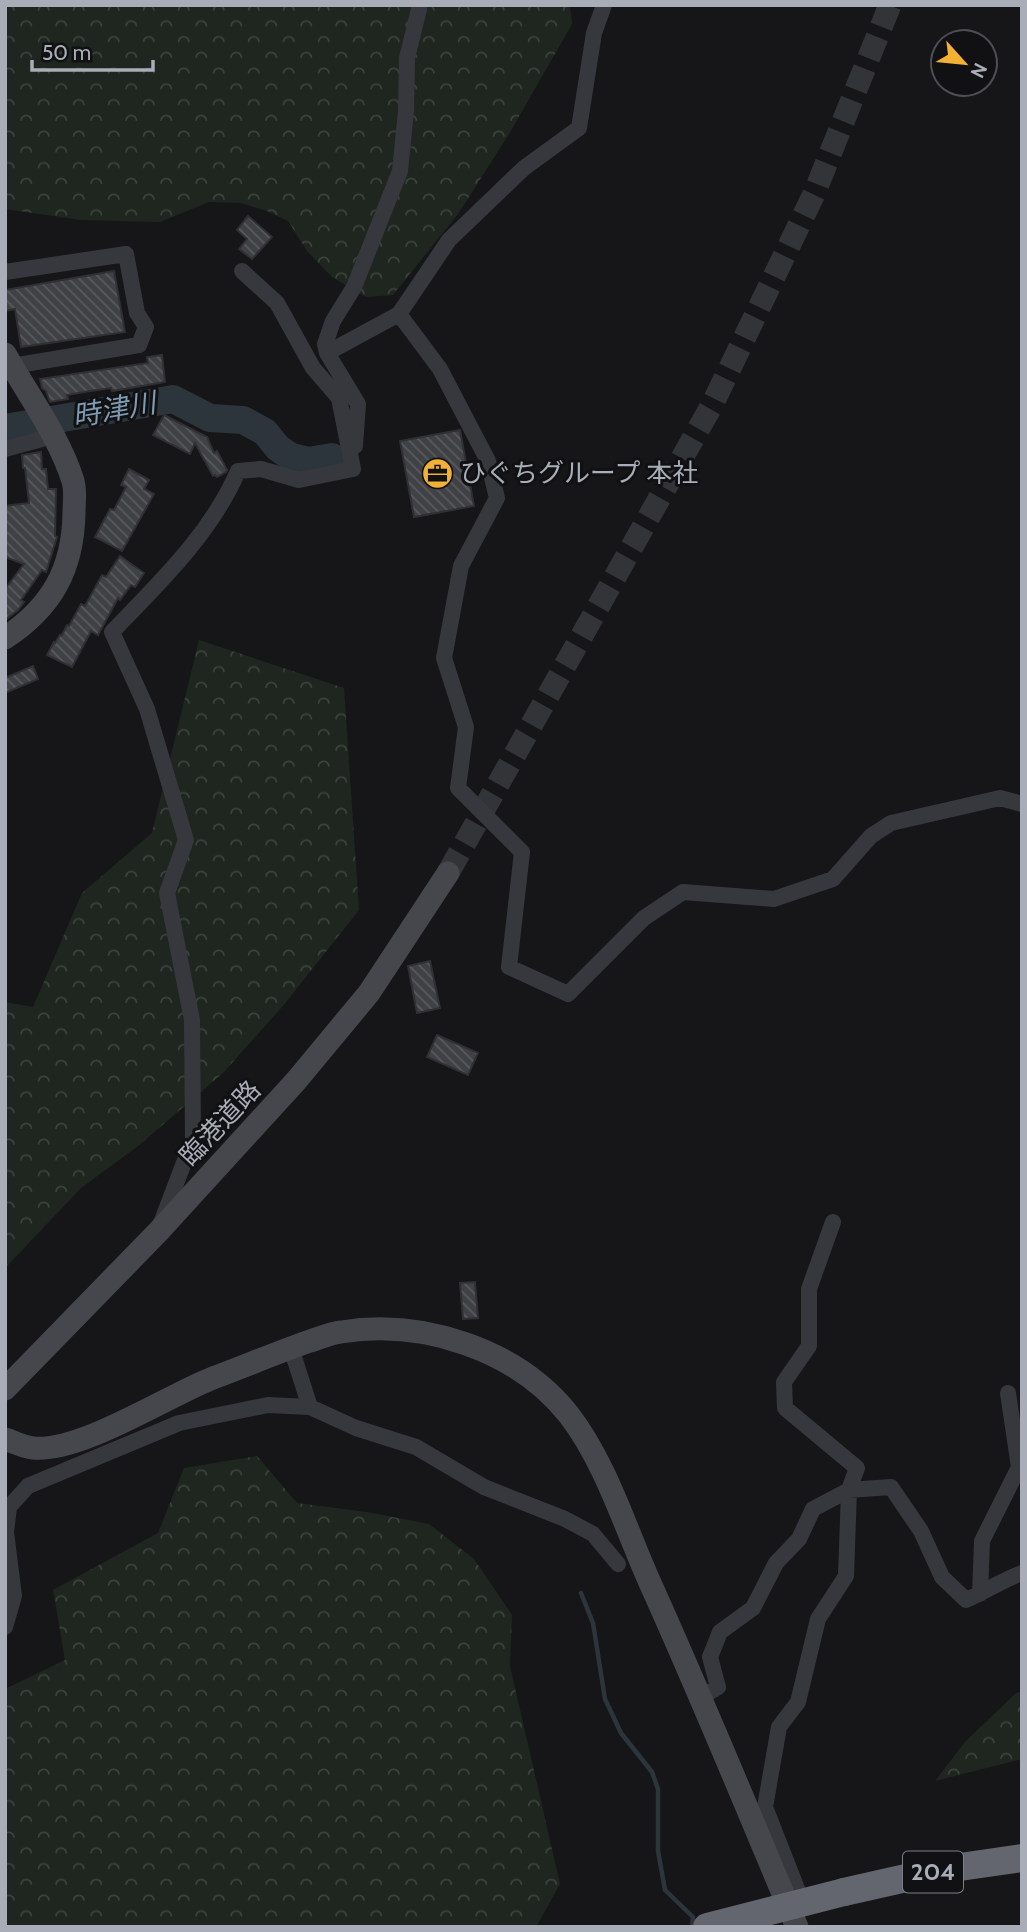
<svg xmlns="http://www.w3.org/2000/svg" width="1027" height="1932" font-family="Cabin,'Noto Sans JP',sans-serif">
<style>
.forest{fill:url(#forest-crowns)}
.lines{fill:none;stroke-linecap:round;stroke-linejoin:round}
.stream{stroke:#2c353c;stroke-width:4.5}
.river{stroke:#2c353c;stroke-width:28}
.building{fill:url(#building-back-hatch);stroke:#303034;stroke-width:2}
.secondary-tunnel{stroke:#333438;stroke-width:23;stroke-dasharray:23 11;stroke-linecap:butt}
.street{stroke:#37383d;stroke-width:16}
.secondary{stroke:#45474d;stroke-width:23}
.highway{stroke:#63666e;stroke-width:28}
.highway-bridge{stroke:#63666e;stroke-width:28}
.labels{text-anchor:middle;stroke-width:6;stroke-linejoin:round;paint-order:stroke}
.shield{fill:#111113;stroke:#7b7e86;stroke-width:2}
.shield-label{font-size:24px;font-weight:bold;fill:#a8adb8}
.poi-label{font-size:26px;fill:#a8adb8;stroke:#111113;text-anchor:start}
.street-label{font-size:26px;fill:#a8adb8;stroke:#111113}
.water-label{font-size:28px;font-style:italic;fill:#7f9bb3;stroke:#111113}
</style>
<defs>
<pattern id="forest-crowns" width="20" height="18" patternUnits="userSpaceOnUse" patternTransform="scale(1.75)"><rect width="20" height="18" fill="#1e261f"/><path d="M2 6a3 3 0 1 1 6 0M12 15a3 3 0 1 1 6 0" fill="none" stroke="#3c433d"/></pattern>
<pattern id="building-back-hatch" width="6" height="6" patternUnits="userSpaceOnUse" patternTransform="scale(1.75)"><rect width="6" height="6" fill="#404145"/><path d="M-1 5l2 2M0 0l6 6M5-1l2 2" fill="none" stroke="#595a5e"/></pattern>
</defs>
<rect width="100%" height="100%" fill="#161618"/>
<path class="forest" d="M5 5H570L572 24 509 134 458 214 393 295 366 297 332 277 307 251 288 221 267 211 241 203 209 202 160 222 81 220 5 209Z
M199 640 344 688 359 910 282 1007 223 1073 138 1146 81 1188 5 1268V1002L33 1007 82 893 152 833Z
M257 1456 297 1503 367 1512 429 1524 474 1559 512 1615 510 1666 560 1884 536 1927H5V1689L65 1660 53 1590 158 1533 184 1468Z
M1022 1691V1759L935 1781 965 1742 1016 1693Z"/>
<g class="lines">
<path class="stream" d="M581 1593 593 1623 605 1699 621 1733 652 1772 658 1789V1851L665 1890 693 1917 692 1927"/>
<path class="river" d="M5 428 173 399 210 418 243 420 265 432 278 448 291 457 308 461 332 457"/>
</g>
<path class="building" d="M248 216 272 237 252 259 239 249 247 239 237 230Z
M114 271 125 332 21 347 15 309 5 311V290Z
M162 355 165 382 112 391 111 388 90 391 67 395 68 399 50 402 46 391 42 388 40 379 148 363 147 357Z
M164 415 207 437 214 453 217 451 227 470 226 472 217 477 215 475 213 476 195 443 190 454 153 435Z
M460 430 474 506 414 517 400 441Z
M41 452 42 469H46L48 489H56L55 536 57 537 46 572 42 570 21 600 24 602 18 610 5 620V589L24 564 5 557V506L29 503 25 468H23L22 455Z
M129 469 149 480 144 489 154 494 122 551 95 537 110 509 114 510 126 487 121 485Z
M120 556 144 573 135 587 131 585 120 600 118 598 98 635 91 631 72 667 47 655 54 642 55 643 60 635H62L67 625 69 626 81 604 85 606 102 575 106 577Z
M33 666 38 679 5 693V678Z
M430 961 440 1008 417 1013 408 966Z
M437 1035 478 1053 468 1075 427 1057Z
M475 1282 478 1318 463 1319 460 1283Z"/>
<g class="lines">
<path class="secondary-tunnel" d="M448 873 712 405 814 194 890 5"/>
<path class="street" d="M5 272 126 254 137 313 146 327 139 345 12 366
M399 314 440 369 488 461 497 498 461 566 444 658 466 727 458 788 522 852 509 967 568 994 644 918 683 892 774 899 833 879 871 836 891 823 1000 798 1022 804
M327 353 325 344 333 321 354 287 400 171 406 111 407 58 419 9
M355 446 358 404 327 353 399 314 449 240 524 168 579 128 594 33 604 5
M5 449 53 436
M161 1223 193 1139 192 1020 167 893 186 840 147 709 112 632C159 583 211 534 238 471L261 469 299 480 353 469 339 398 313 368 277 303 242 271
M310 1407 356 1428 416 1447 484 1487 565 1519 593 1534 618 1564
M980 1594 982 1541 1019 1467 1008 1393
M5 1627 14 1596 6 1532 9 1507 28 1486 179 1423 268 1405 310 1407 291 1348
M701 1697 718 1687 710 1657 720 1632 753 1608 776 1563 799 1539 813 1509 849 1490 891 1487 921 1531 942 1577 966 1600C985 1592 1002 1580 1022 1573
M795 1906 801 1899 765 1807 779 1727 798 1702 818 1619 846 1576 849 1490 857 1468 785 1408 784 1382 809 1346V1289L833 1222"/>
<path class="secondary" d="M5 354C28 395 59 436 73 481 76 491 74 503 74 513 73 569 52 607 5 638
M5 1389 158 1232 296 1081 369 993 448 873
M5 1439C14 1442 24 1447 33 1448 80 1453 167 1396 213 1378 245 1366 276 1353 307 1342 318 1339 330 1333 341 1332 422 1319 517 1349 569 1415 606 1463 626 1530 651 1585 702 1698 749 1813 797 1927"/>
<path class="highway" d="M844 1892 946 1869 1022 1858"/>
<path class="highway-bridge" d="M707 1927 844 1892"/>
</g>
<defs>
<symbol id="office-disc" viewBox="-11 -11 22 22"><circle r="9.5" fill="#f2b134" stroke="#111113"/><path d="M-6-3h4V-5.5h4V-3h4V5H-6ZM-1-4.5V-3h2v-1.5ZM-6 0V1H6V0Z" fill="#111"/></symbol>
</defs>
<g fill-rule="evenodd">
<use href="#office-disc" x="420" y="456" width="35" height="35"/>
</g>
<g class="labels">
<rect class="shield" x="903" y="1851.5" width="60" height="41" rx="5"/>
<g class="shield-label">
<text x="933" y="1880">204</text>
</g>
<g class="poi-label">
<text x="460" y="482">ひぐちグループ 本社</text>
</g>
<g class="street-label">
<text transform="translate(220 1123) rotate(-47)" y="9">臨港道路</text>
</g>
<g class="water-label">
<text transform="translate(114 409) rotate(-10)" y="10">時津川</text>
</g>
</g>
<rect width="1027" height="1932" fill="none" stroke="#a8adb8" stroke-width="14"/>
<g transform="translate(964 63) rotate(117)"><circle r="33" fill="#111113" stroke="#4d4f55" stroke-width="2"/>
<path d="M0-5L12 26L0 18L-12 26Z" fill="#f2b134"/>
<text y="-10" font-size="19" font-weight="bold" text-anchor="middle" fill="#a8adb8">N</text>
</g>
<path d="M32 60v10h121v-10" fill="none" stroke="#a8adb8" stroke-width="3.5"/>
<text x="42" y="60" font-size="21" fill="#a8adb8" stroke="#111113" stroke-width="5" paint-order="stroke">50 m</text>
</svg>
